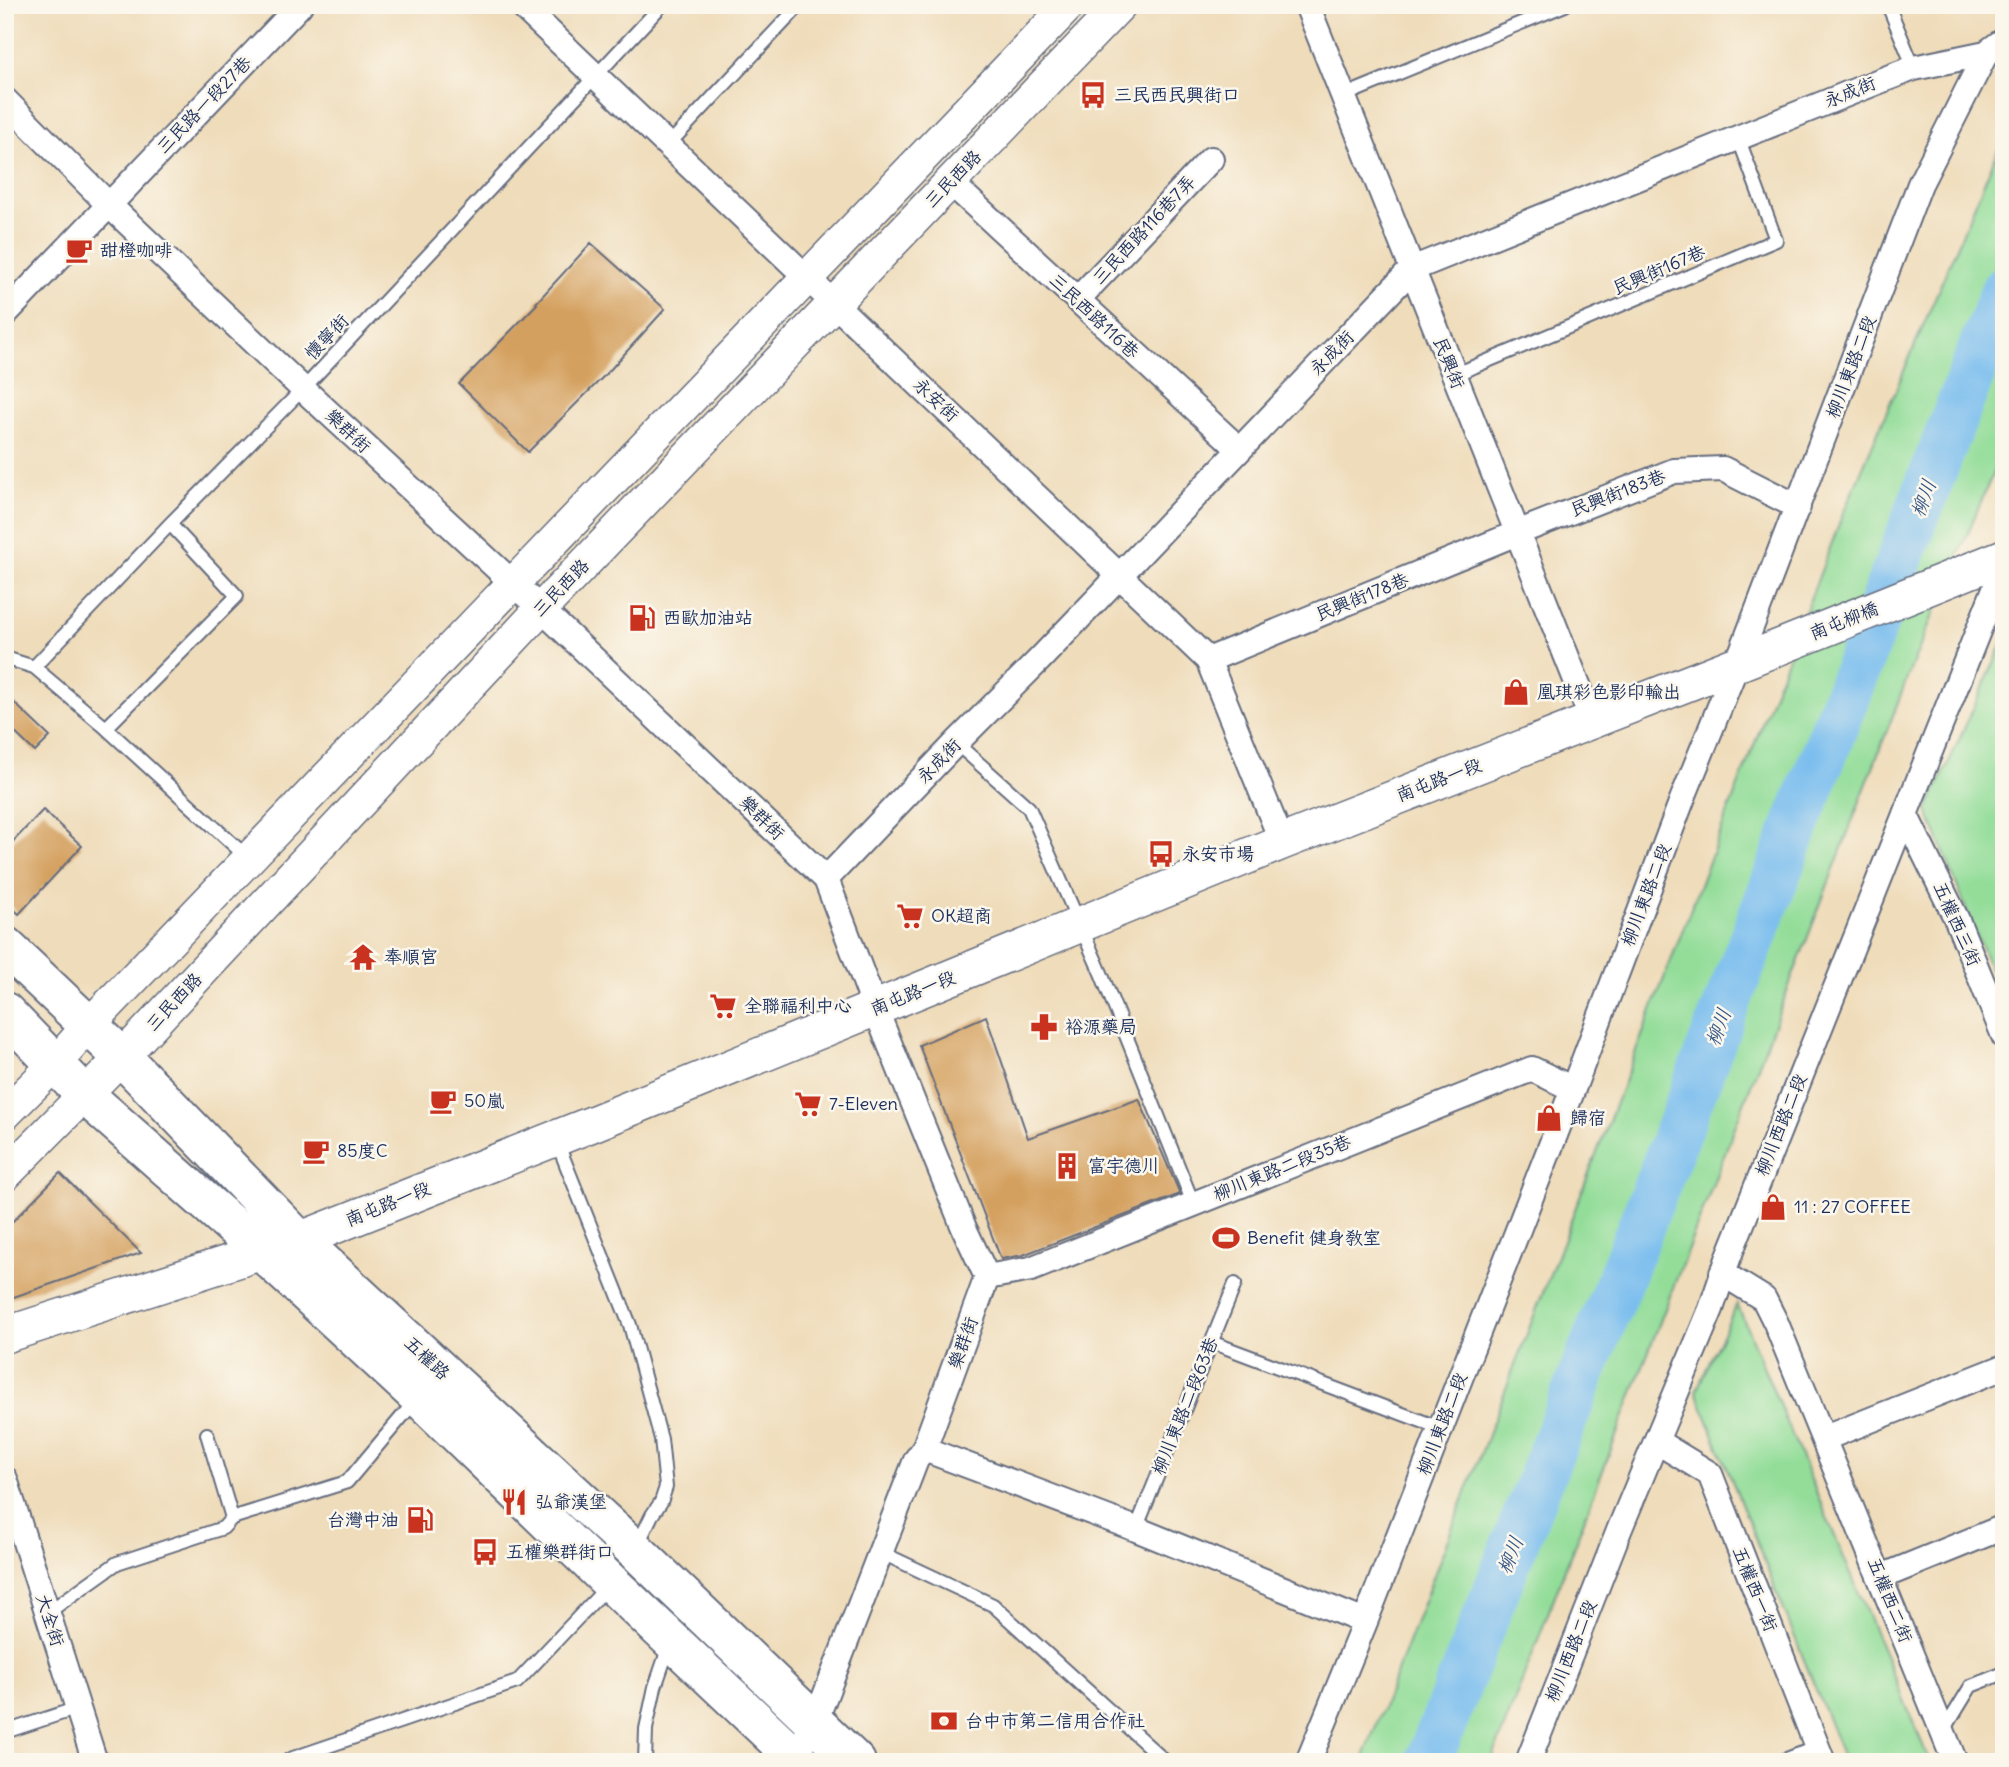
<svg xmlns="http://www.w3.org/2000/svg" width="2009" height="1767" font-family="Delius,'LXGW WenKai TC',sans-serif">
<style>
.green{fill:#93dd99;stroke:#57867c;stroke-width:2}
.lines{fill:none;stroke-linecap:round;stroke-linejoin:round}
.river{stroke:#77bcee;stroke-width:47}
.building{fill:#d4a05e}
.service-casing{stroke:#656c7e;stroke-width:16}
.minor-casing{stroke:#656c7e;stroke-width:28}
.tertiary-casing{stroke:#656c7e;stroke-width:35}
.secondary-casing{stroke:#656c7e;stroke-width:38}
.primary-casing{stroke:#656c7e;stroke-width:42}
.service{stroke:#fff;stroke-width:12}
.minor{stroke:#fff;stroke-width:24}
.tertiary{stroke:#fff;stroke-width:32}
.secondary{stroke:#fff;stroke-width:35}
.primary{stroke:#fff;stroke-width:38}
.labels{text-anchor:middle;stroke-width:5;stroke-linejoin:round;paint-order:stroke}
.street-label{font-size:18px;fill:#1b2f5e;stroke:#fbf7ec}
.poi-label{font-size:18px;fill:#1b2f5e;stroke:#fbf7ec;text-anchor:start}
.water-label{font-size:19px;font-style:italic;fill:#375989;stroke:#fbf7ec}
</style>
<rect width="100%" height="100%" fill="#fbf7ec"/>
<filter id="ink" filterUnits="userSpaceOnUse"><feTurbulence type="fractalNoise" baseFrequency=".0143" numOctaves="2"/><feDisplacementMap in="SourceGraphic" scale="14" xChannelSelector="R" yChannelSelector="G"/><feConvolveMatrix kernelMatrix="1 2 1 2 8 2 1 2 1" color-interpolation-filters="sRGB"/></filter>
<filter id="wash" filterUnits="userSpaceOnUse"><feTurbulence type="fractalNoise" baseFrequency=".00686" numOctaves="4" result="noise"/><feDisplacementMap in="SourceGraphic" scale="28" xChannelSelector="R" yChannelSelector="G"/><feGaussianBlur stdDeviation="1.57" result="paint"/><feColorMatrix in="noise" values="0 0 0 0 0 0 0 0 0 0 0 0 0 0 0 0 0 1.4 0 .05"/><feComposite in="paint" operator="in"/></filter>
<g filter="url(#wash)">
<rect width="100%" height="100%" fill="#efdcba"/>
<path class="green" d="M2004 136V447L1913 663 1491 1762H1362L1843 514Z
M2004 641V1004L1927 810Z
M1737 1304 1930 1762H1845L1696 1391Z"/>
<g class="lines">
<path class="river" d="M1428 1762 1641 1226 2004 290"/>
</g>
<g id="blocks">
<path class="building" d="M591 243 665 309 610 370 528 452 459 384 537 304 536 303Z
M5 694 50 737 35 752 5 723Z
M43 810 82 846 19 914 5 901V850Z
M986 1016 1028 1138 1139 1099 1180 1194 1023 1255 1001 1259 919 1045Z
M60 1173 141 1253 5 1300V1229Z"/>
</g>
</g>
<g filter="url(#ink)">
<use href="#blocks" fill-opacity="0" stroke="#656c7e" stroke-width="2"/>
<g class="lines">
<defs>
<path id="service" d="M1888 5 1914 68
M1343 96 1565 5
M668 145 800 5
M1454 375 1776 240 1738 137
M5 658 34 667 106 728 249 859
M34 667 170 524 303 389 662 5
M106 728 237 596 170 524
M956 743 1029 808 1101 973 1193 1203
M557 1142 630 1325 661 1439 666 1487 661 1502 652 1515 637 1546
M1211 1342 1440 1428
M207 1434 232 1518
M1136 1529 1235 1284
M880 1552 993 1605 1166 1762
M47 1613 117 1563 223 1528 232 1518 347 1482 416 1400
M5 1732 78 1708
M1943 1732 1971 1686 2004 1673
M287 1762 290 1759 517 1682 609 1585
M645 1762 646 1729 655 1687 669 1646
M1779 1762 1817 1747"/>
<path id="minor" d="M521 5 1208 660 1282 842
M1307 5 1592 720
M5 100 109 205 303 389 541 609 826 879 875 1008 964 1228 987 1277 924 1449 916 1460 815 1722 794 1756 788 1762
M950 182 1239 449
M1077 300 1211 159
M5 314 300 5
M1208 660 1517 533 1674 471 1723 469 1798 507
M1905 814 1957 920 2004 1036
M826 879 956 743 1040 659 1412 269 1877 82 1914 68 1986 53
M1722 1273 1764 1299 1776 1323 1955 1762
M987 1277 1031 1269 1532 1069 1573 1089
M1825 1438 2004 1367
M1656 1441 1710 1474 1823 1762
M924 1449 1136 1529 1365 1622
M5 1479 95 1762
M1881 1577 2004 1527
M1308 1762 1365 1622 1573 1089 1682 800 1737 664 1920 184 1986 53 2004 40
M1528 1762 1620 1528 1711 1309 1729 1256 2004 566"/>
<path id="tertiary" d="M5 1114 55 1064 88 1026 1069 5
M5 1175 122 1057 541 609 1120 5"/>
<path id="secondary" d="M5 1335 299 1240 592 1124 1282 842 1737 664 2004 557"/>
<path id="primary" d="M5 946 122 1057 299 1240 635 1550 856 1762
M5 1012 85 1095 262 1252 419 1397 611 1583 800 1762"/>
</defs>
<use href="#service" class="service-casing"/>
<use href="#minor" class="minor-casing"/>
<use href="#tertiary" class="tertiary-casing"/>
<use href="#secondary" class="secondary-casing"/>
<use href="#primary" class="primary-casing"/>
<use href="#service" class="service"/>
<use href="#minor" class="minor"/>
<use href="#tertiary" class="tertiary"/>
<use href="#secondary" class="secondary"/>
<use href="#primary" class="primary"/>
</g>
</g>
<defs>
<symbol id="bus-bare" viewBox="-9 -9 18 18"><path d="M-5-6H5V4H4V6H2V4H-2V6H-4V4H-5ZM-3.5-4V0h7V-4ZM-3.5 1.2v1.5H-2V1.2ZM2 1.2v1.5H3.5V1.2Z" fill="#c8321e" stroke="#fbf7ec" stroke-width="2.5" paint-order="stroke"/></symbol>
<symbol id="cafe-bare" viewBox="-9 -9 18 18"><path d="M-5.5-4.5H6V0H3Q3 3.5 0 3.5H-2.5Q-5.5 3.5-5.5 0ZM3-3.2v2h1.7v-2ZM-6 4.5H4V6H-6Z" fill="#c8321e" stroke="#fbf7ec" stroke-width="2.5" paint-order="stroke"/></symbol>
<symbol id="fuel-bare" viewBox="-9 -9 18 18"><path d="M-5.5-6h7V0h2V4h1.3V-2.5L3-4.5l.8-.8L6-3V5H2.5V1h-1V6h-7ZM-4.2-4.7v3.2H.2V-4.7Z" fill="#c8321e" stroke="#fbf7ec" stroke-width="2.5" paint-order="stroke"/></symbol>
<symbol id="shop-bare" viewBox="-9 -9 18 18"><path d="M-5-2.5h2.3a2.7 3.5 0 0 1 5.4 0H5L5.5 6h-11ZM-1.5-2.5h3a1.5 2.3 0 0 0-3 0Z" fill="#c8321e" stroke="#fbf7ec" stroke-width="2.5" paint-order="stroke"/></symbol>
<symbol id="supermarket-bare" viewBox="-9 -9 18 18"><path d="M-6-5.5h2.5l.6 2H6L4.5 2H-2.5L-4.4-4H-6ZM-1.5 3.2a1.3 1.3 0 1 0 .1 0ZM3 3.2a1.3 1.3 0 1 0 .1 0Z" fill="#c8321e" stroke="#fbf7ec" stroke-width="2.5" paint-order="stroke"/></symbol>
<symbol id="temple-bare" viewBox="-9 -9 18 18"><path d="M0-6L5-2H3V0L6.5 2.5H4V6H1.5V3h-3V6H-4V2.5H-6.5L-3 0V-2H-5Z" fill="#c8321e" stroke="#fbf7ec" stroke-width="2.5" paint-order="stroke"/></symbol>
<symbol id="pharmacy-bare" viewBox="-9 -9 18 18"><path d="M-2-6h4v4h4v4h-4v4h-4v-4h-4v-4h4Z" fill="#c8321e" stroke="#fbf7ec" stroke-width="2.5" paint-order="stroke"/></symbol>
<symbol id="building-bare" viewBox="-9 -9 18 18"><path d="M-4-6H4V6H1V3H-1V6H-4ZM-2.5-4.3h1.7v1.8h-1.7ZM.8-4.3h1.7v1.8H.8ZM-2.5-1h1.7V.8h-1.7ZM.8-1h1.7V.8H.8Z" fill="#c8321e" stroke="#fbf7ec" stroke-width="2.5" paint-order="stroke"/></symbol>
<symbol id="stadium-bare" viewBox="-9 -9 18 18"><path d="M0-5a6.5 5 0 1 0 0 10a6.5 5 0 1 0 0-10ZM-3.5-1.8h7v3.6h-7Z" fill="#c8321e" stroke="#fbf7ec" stroke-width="2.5" paint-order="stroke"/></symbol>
<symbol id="restaurant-bare" viewBox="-9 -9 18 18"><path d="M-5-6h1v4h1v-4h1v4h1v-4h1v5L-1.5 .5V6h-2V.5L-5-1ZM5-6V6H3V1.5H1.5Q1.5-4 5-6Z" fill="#c8321e" stroke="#fbf7ec" stroke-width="2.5" paint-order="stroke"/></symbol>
<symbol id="bank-bare" viewBox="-9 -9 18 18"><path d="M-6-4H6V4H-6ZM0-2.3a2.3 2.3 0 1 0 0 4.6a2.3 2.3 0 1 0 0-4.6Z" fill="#c8321e" stroke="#fbf7ec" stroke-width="2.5" paint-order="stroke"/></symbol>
</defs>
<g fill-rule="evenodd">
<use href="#bus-bare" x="1074" y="76" width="38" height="38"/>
<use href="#cafe-bare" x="60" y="231" width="38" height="38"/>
<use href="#fuel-bare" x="623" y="599" width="38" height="38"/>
<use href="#shop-bare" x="1497" y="673" width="38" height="38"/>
<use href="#bus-bare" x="1142" y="835" width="38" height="38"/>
<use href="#supermarket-bare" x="891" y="897" width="38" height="38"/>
<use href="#temple-bare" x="344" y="938" width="38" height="38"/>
<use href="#supermarket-bare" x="704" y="987" width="38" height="38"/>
<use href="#pharmacy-bare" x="1025" y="1008" width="38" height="38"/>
<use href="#cafe-bare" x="424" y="1082" width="38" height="38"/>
<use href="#supermarket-bare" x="789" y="1085" width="38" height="38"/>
<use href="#shop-bare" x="1530" y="1099" width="38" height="38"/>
<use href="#cafe-bare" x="297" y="1132" width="38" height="38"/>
<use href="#building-bare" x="1048" y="1147" width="38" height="38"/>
<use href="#shop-bare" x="1754" y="1188" width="38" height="38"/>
<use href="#stadium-bare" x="1207" y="1219" width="38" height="38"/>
<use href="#restaurant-bare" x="495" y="1483" width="38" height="38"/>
<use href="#fuel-bare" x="401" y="1501" width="38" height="38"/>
<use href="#bus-bare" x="466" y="1533" width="38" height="38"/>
<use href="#bank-bare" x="925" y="1702" width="38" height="38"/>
</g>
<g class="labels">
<g class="street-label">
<text transform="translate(1850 92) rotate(-22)" y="6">永成街</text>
<text transform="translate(204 105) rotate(-46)" y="6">三民路一段27巷</text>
<text transform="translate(953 179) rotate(-46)" y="6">三民西路</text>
<text transform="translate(1144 230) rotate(-47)" y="6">三民西路116巷7弄</text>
<text transform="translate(1659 270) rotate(-23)" y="6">民興街167巷</text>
<text transform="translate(1094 316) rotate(43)" y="6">三民西路116巷</text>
<text transform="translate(327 337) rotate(-47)" y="6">懷寧街</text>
<text transform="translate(1332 353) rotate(-46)" y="6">永成街</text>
<text transform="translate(1449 363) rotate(68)" y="6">民興街</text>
<text transform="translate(1851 367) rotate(-69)" y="6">柳川東路二段</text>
<text transform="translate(936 400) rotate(43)" y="6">永安街</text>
<text transform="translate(348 431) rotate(43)" y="6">樂群街</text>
<text transform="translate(1618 493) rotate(-21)" y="6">民興街183巷</text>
<text transform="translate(561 588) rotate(-46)" y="6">三民西路</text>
<text transform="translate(1362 597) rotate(-22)" y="6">民興街178巷</text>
<text transform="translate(1844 621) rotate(-22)" y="6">南屯柳橋</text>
<text transform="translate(939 761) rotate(-46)" y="6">永成街</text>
<text transform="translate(1439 780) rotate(-21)" y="6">南屯路一段</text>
<text transform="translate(762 818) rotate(44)" y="6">樂群街</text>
<text transform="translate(1646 895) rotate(-69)" y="6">柳川東路二段</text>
<text transform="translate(1957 924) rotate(66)" y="6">五權西三街</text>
<text transform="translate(913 993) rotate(-22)" y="6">南屯路一段</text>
<text transform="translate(174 1002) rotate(-47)" y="6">三民西路</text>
<text transform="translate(1781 1125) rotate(-68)" y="6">柳川西路二段</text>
<text transform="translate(1282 1168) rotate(-22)" y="6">柳川東路二段35巷</text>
<text transform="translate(388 1204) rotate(-22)" y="6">南屯路一段</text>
<text transform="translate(963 1343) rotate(-70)" y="6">樂群街</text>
<text transform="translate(427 1358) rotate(43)" y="6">五權路</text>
<text transform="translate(1185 1406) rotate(-68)" y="6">柳川東路二段63巷</text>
<text transform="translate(1442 1424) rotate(-69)" y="6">柳川東路二段</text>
<text transform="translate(1755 1589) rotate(68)" y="6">五權西一街</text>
<text transform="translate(1890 1600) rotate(68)" y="6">五權西二街</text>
<text transform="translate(50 1620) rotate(72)" y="6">大全街</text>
<text transform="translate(1571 1651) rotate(-68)" y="6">柳川西路二段</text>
</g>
<g class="poi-label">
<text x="1114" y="101">三民西民興街口</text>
<text x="100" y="256">甜橙咖啡</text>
<text x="663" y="624">西歐加油站</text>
<text x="1537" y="698">凰琪彩色影印輸出</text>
<text x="1182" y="860">永安市場</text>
<text x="931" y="922">OK超商</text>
<text x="384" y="963">奉順宮</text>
<text x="744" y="1012">全聯福利中心</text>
<text x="1065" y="1033">裕源藥局</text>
<text x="464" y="1107">50嵐</text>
<text x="829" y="1110">7-Eleven</text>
<text x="1570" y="1124">歸宿</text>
<text x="337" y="1157">85度C</text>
<text x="1088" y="1172">富宇德川</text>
<text x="1794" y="1213">11 : 27 COFFEE</text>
<text x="1247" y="1244">Benefit 健身教室</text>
<text x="535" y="1508">弘爺漢堡</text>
<text x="399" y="1526" text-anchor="end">台灣中油</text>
<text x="506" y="1558">五權樂群街口</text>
<text x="965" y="1727">台中市第二信用合作社</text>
</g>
<g class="water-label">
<text transform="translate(1923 498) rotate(-69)" y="7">柳川</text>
<text transform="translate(1718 1027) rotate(-69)" y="7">柳川</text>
<text transform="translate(1510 1555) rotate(-68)" y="7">柳川</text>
</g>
</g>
<rect width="2009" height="1767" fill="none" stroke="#fbf7ec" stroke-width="28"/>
</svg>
